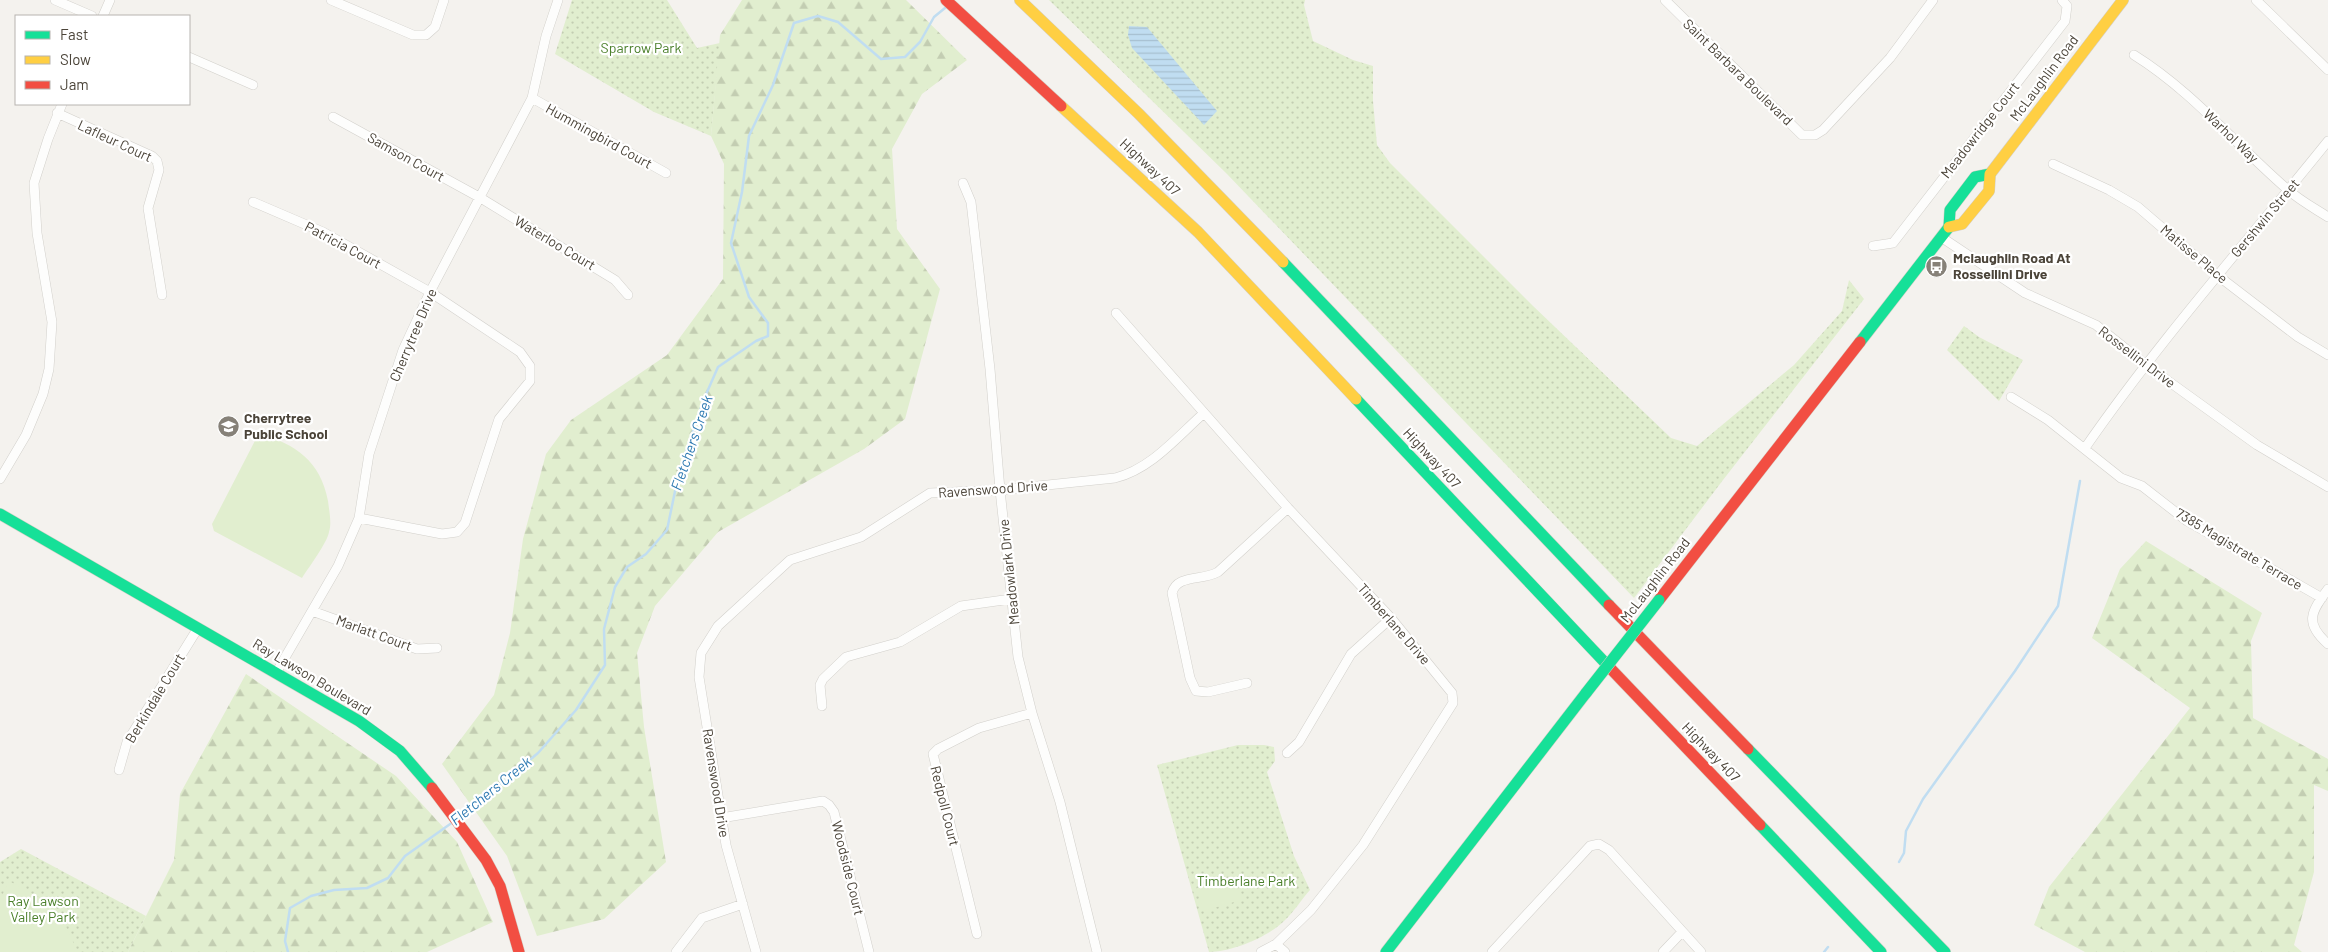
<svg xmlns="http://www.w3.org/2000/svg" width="2328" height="952" font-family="Barlow,sans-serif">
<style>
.green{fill:url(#green-dots)}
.forest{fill:url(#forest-firs)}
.pitch{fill:#e1eecf}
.water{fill:url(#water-rules)}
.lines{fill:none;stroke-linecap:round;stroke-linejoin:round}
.stream{stroke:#c0ddf1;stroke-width:2.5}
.street-casing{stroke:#d2d0cb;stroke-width:10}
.fast-casing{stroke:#d3cfc5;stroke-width:12}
.slow-casing{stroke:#d3cfc5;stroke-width:12}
.jam-casing{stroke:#d3cfc5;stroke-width:12}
.street{stroke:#fdfdfc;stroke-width:9}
.fast{stroke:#16e098;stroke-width:11}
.slow{stroke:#ffcf43;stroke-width:11}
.jam{stroke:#f24e42;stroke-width:11}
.fast-bridge-casing{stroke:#d3cfc5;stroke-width:12;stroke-linecap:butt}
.fast-bridge{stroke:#16e098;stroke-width:11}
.labels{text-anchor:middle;stroke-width:4.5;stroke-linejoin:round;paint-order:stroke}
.park-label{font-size:14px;fill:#4a7f2a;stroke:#fff}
.street-label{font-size:14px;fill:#4b4439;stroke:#fff}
.poi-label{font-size:14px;font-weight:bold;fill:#4b4439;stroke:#fff;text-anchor:start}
.water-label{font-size:15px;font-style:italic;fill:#2e7ab2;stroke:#fff}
</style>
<defs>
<pattern id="green-dots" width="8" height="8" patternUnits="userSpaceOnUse" patternTransform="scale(1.25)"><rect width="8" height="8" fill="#e1eecf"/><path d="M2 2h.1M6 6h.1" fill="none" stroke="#c3cdb2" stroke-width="1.8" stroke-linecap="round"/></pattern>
<pattern id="forest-firs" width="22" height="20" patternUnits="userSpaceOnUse" patternTransform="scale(1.25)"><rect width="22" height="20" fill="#e1eecf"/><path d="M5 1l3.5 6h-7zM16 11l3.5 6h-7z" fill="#c3cdb2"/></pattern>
<pattern id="water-rules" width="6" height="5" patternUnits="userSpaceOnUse" patternTransform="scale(1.25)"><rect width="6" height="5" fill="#c0ddf1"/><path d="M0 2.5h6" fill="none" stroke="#a6bfcf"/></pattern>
</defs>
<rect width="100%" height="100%" fill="#f4f2ee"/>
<path class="green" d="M572 0H667L697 48 720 43 711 136 654 112 555 54Z
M1049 0H1305L1304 5 1313 41 1353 60 1373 66V101L1377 145 1390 163 1532 305 1671 438 1697 446 1794 365 1842 311 1849 280 1864 299 1723 480 1634 598 1227 174Z
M1964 326 1979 337 2023 360 1999 401 1947 350Z
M1238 745H1264L1274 747 1275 761 1267 772 1294 856 1310 890C1301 900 1294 912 1284 921 1268 937 1232 952 1209 952L1157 765Z
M21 849 146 916 128 952H0V862Z"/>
<path class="forest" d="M742 0H906L967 60 922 94 892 149 897 229 940 289 905 419 864 449 718 532 655 606 637 653 644 727 666 862 604 919 537 936 507 856 442 764 494 695 510 633 523 539 546 454 571 420 667 355 723 279 724 164 711 136 720 35Z
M2146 541 2262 613 2251 641 2253 718 2328 759V791L2314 785V872L2294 945 2302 952H2085L2034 925 2049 887 2190 708 2092 638 2120 569Z
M246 674 396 776 457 842 493 922 427 952H128L174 860 180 794Z"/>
<path class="pitch" d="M259 433C296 445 320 460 328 501 329 510 332 523 329 532 327 543 309 567 302 578L214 531 212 524Z
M1235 878 1241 900 1203 911 1197 888Z
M9 881 44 900 60 914 75 946V952H0V900Z"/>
<path class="water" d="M1129 26 1147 27 1217 111 1204 125 1132 48 1128 35Z"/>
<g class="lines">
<path class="stream" d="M459 817 480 802 538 753 576 710 605 665 604 629 615 587 627 567 646 554 667 530 679 472 704 399 718 367 756 341 768 336V323L749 297 731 243 742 192 749 136 773 85 794 23 818 16 838 22 881 59 905 57 920 42 934 17 945 8
M1899 862 1904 853 1906 831 1923 799 2015 671 2058 606 2080 481
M288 952 285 941 290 908 311 896 334 890 367 888 388 878 405 856 453 822
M1824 952 1828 947"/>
<defs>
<path id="street" d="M55 0 92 16
M331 0 413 35H426L435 27 444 0
M1665 0 1802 135H1815L1823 130 1890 58 1933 0
M2256 0 2328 70
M103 16 110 0
M2134 55C2192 91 2235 144 2287 189 2299 200 2314 208 2328 217
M189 57 253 85
M532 98 666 173
M57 113 152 156 157 161 159 170 148 208 162 295
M333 117 479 197 615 280 628 295
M2053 164 2109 190 2138 207 2217 275 2298 337 2328 355
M963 183 971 202 990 369 1000 490 1018 657 1032 713 1060 802 1097 952
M253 202 323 232 430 292 520 352 530 366V381L499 419 465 523 457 532 442 534 359 518
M1941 237 2025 293 2096 325 2146 365 2257 445 2328 487
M1873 246 1893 243 2065 21 2067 6 2062 0
M1116 313 1288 508 1391 618 1452 693 1453 703 1363 845 1311 910 1276 944 1261 952
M2011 397 2048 420 2121 478 2142 486 2187 521 2322 598
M2085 448C2159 341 2246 243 2328 141
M0 479 26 435 43 394 49 369 52 322 37 233 34 183 48 139 62 104
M2328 589C2311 612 2304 623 2328 644
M312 611 417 649 437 648
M276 673 338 566 359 518 369 454 403 350 430 292 532 98 546 36 558 0
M1247 683 1208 692 1196 691 1190 678 1172 593C1177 574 1202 581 1218 572L1288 508
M822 706 820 685 823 679 846 657 900 642 961 606 1011 599
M1287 753 1299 742 1351 654 1391 618
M119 770 127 742 198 628
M721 818 823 801 829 805 834 812 869 952
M977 934 933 754 938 749 979 728 1032 713
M1276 944 1285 952
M676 952 702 918 743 904
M756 952 726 845 699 677 701 653 718 626 790 560 861 537 930 493 1000 490 1115 478C1151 469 1177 437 1204 413
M1492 952 1590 846 1599 844 1609 850 1701 952
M1663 952 1682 932"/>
<path id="fast" d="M1283 262 1609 605
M1860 342 1949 227 1950 210 1975 177 1990 174
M1356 399 1611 669
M0 514 359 721 400 751 432 788
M1748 749 1945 952
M1760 825 1881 952
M1386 952 1586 693"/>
<path id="slow" d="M1020 0 1139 114 1283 262
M1061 106 1198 232 1356 399
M1949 227 1962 224 1989 191 1990 174 2123 0"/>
<path id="jam" d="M946 0 1061 106
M1659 600 1860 342
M1609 605 1748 749
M1611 669 1760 825
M432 788 486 860 500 886 519 952"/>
</defs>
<use href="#street" class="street-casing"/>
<use href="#fast" class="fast-casing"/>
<use href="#slow" class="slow-casing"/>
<use href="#jam" class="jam-casing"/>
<use href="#street" class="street"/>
<use href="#fast" class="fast"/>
<use href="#slow" class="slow"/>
<use href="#jam" class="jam"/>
<defs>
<path id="fast-bridge" d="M1586 693 1659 600"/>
</defs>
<use href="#fast-bridge" class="fast-bridge-casing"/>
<use href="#fast-bridge" class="fast-bridge"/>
</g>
<defs>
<symbol id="bus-disc" viewBox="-11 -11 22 22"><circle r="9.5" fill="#868178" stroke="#fff"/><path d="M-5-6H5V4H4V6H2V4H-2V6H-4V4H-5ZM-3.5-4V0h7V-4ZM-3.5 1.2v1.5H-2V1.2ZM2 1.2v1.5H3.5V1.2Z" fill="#fff"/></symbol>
<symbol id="school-disc" viewBox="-11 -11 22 22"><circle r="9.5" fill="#868178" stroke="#fff"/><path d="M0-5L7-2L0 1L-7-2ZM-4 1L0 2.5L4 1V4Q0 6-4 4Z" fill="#fff"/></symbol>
</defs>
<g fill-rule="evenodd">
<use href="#bus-disc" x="1924" y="254" width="25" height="25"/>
<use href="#school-disc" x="216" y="414" width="25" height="25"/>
</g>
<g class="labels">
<g class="park-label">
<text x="641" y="53">Sparrow Park</text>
<text x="1246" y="886">Timberlane Park</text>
<text x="43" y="906">Ray Lawson<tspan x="43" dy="16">Valley Park</tspan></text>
</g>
<g class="street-label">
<text transform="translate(1738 72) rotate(44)" y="5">Saint Barbara Boulevard</text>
<text transform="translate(2044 78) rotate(-53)" y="5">McLaughlin Road</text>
<text transform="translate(1980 130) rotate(-52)" y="5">Meadowridge Court</text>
<text transform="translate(599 136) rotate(29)" y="5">Hummingbird Court</text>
<text transform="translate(2231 136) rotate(44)" y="5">Warhol Way</text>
<text transform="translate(115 141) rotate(25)" y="5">Lafleur Court</text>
<text transform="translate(406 157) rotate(29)" y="5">Samson Court</text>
<text transform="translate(1150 167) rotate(43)" y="5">Highway 407</text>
<text transform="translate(2265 218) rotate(-50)" y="5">Gershwin Street</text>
<text transform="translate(555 243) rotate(31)" y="5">Waterloo Court</text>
<text transform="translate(343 245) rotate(28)" y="5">Patricia Court</text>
<text transform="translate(2194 254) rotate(40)" y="5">Matisse Place</text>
<text transform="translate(413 335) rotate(-67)" y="5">Cherrytree Drive</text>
<text transform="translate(2137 357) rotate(37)" y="5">Rossellini Drive</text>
<text transform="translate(1432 458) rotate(47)" y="5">Highway 407</text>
<text transform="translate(993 489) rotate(-4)" y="5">Ravenswood Drive</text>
<text transform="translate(2239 549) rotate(31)" y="5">7385 Magistrate Terrace</text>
<text transform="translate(1009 572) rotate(-96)" y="5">Meadowlark Drive</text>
<text transform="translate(1655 580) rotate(-52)" y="5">McLaughlin Road</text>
<text transform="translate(1394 624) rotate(49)" y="5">Timberlane Drive</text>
<text transform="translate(374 633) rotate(20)" y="5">Marlatt Court</text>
<text transform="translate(312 677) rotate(31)" y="5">Ray Lawson Boulevard</text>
<text transform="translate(155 698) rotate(-59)" y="5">Berkindale Court</text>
<text transform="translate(1711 752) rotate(46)" y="5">Highway 407</text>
<text transform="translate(716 783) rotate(81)" y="5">Ravenswood Drive</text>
<text transform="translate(945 806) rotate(76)" y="5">Redpoll Court</text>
<text transform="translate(848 868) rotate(76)" y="5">Woodside Court</text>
</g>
<g class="poi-label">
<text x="1953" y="263">Mclaughlin Road At<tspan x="1953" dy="16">Rossellini Drive</tspan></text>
<text x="244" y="423">Cherrytree<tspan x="244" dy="16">Public School</tspan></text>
</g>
<g class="water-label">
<text transform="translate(692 443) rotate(-71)" y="5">Fletchers Creek</text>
<text transform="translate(491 791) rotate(-39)" y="5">Fletchers Creek</text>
</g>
</g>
<rect x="15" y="15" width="175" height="90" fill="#ffffff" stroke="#b7b4b0"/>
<rect x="25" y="31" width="25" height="8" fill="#16e098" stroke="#b7b4b0"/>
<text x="60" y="40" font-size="15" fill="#4b4439">Fast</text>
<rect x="25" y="56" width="25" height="8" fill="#ffcf43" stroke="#b7b4b0"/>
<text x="60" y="65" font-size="15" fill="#4b4439">Slow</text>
<rect x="25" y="81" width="25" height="8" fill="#f24e42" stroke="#b7b4b0"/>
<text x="60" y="90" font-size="15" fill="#4b4439">Jam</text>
</svg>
